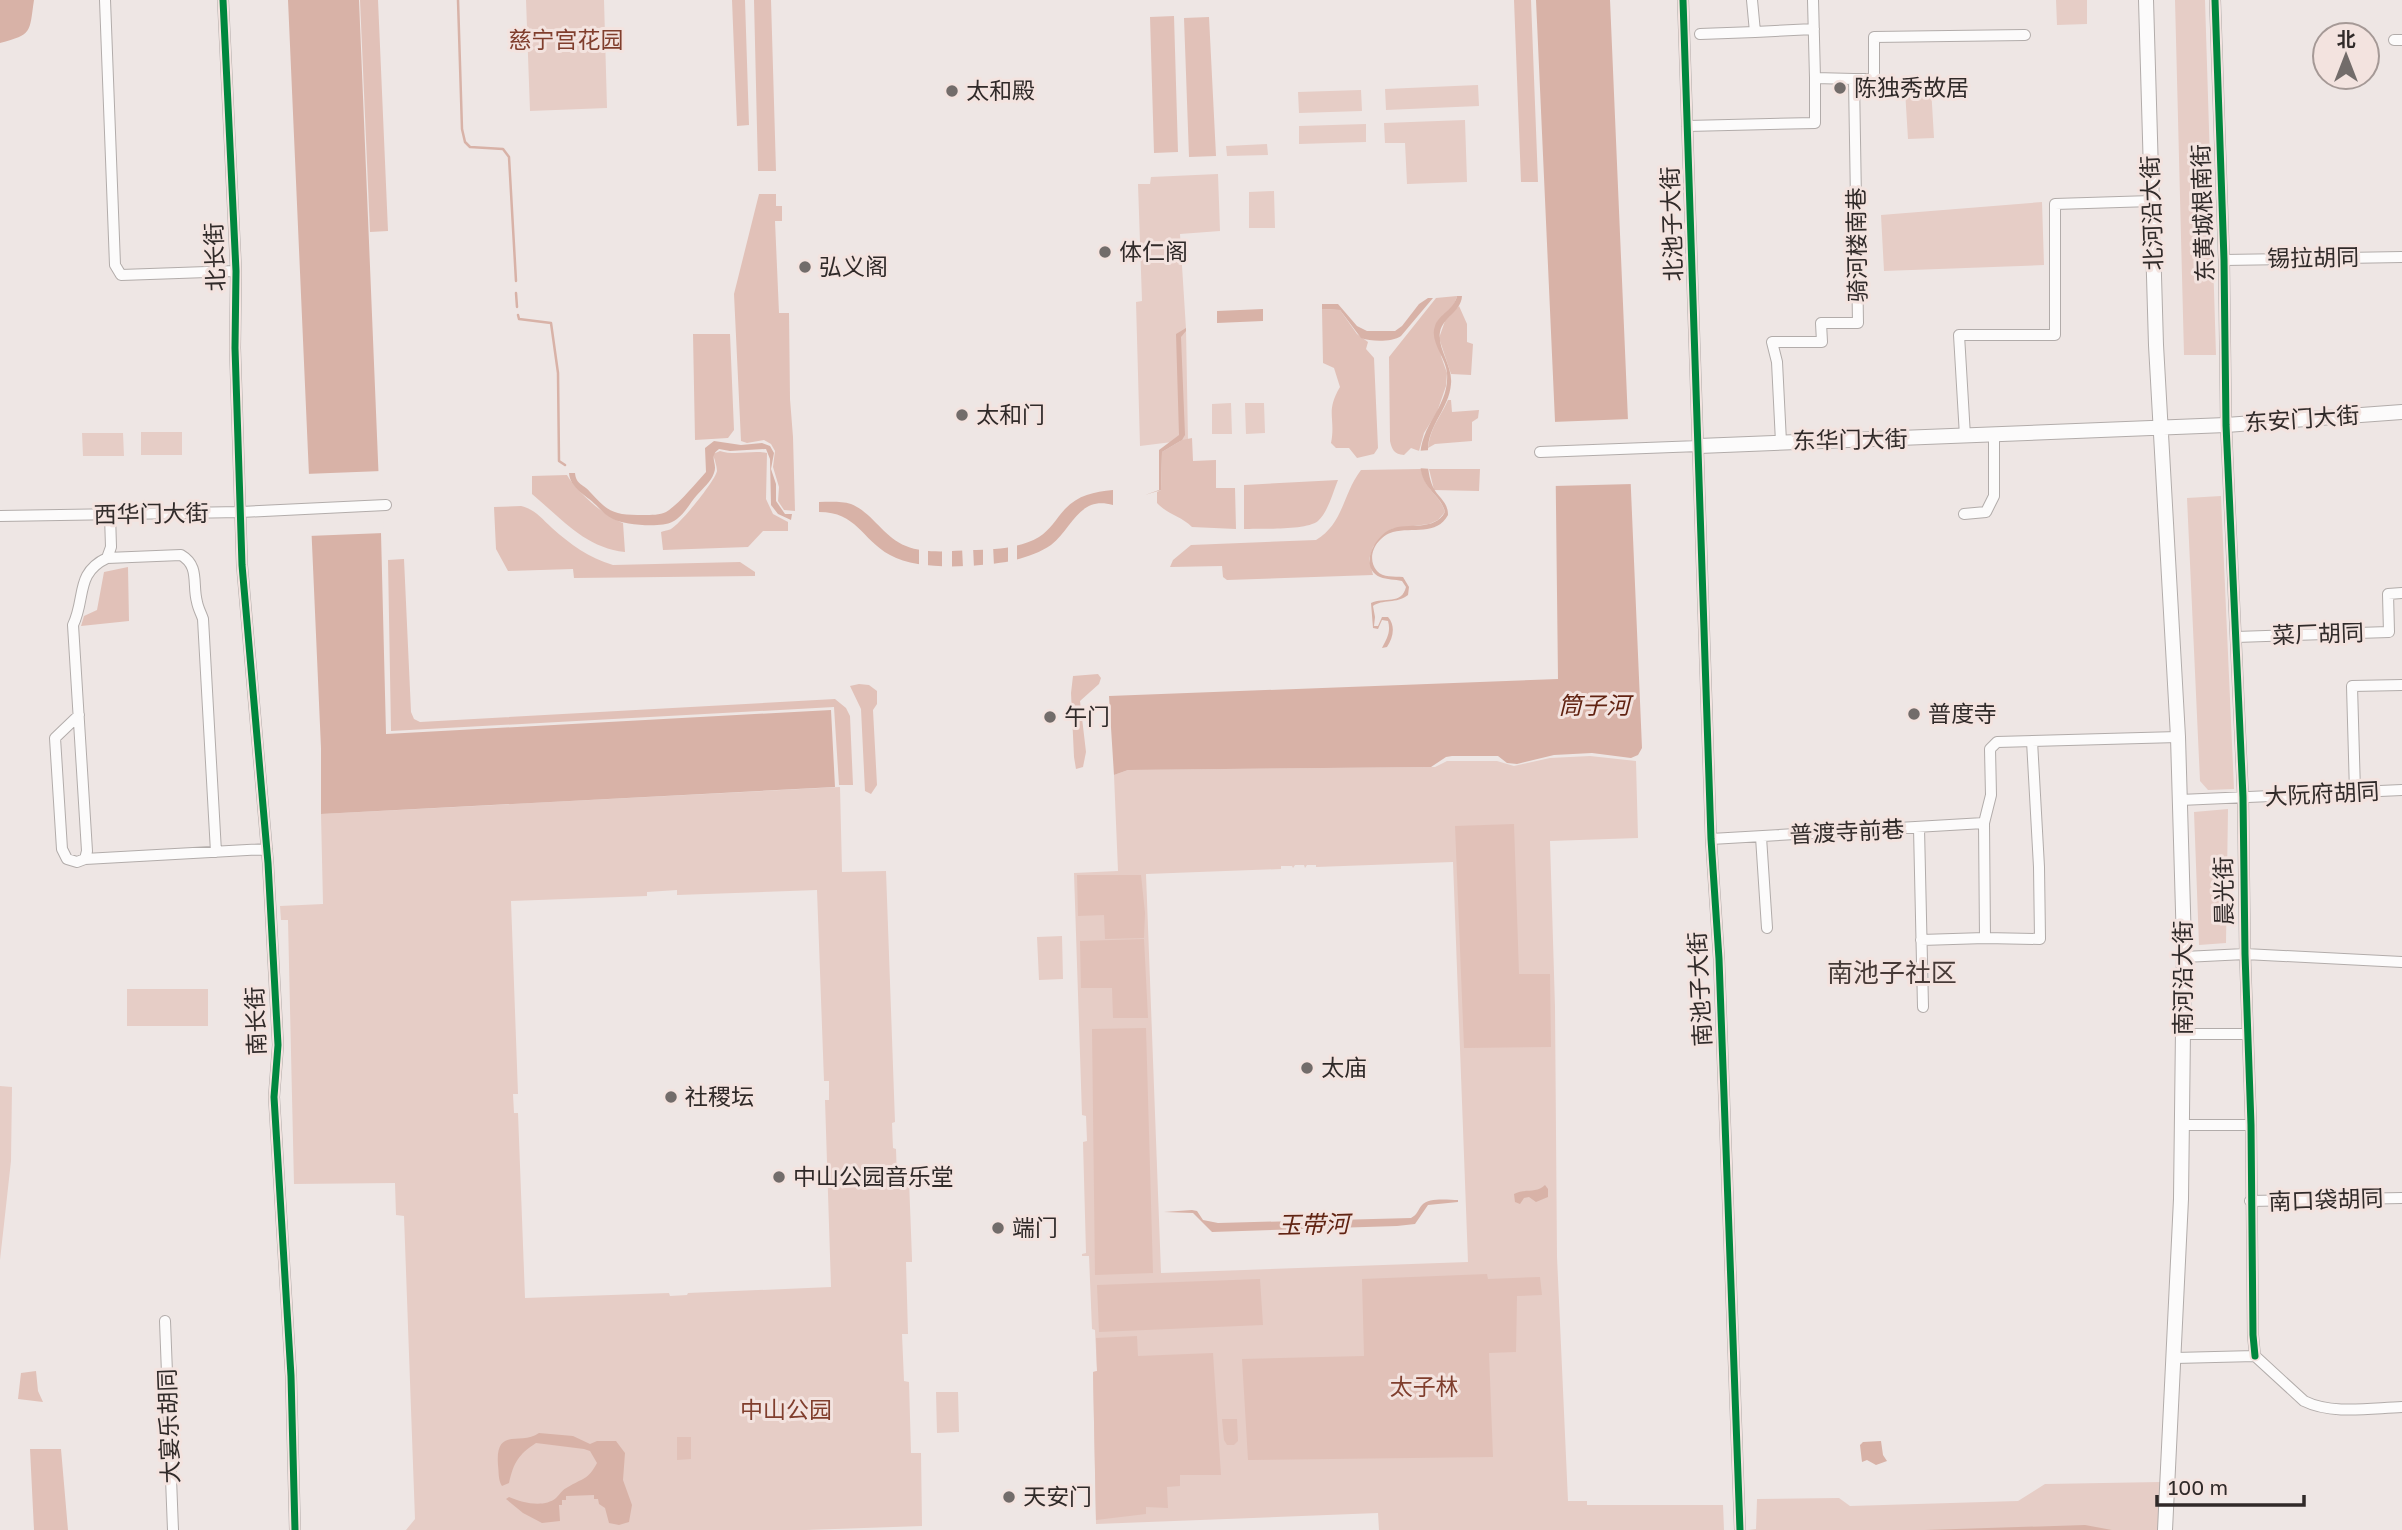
<svg xmlns="http://www.w3.org/2000/svg" width="2402" height="1530" font-family="'Golos Text','Noto Sans SC',sans-serif">
<style>
.green{fill:#e6cdc6;fill-rule:evenodd}
.forest{fill:#e1c1b8}
.water{fill:#d8b2a7}
.pier{fill:#eee6e4}
.lines{fill:none;stroke-linecap:round;stroke-linejoin:round}
.stream{stroke:#d8b2a7;stroke-width:2.5}
.minor-casing{stroke:#b2acaa;stroke-width:12}
.major-casing{stroke:#b2acaa;stroke-width:16}
.minor{stroke:#fcfbfb;stroke-width:10}
.major{stroke:#fcfbfb;stroke-width:14}
.cycleway-casing{stroke:#f3e3df;stroke-width:11}
.cycleway{stroke:#00873e;stroke-width:7}
.poi-dot{fill:#726c6a;stroke:#f3e3df;stroke-width:2.5}
.labels{text-anchor:middle;stroke-width:6;stroke-linejoin:round;paint-order:stroke}
.park-label{font-size:23px;fill:#803e2d;stroke:#f3e3df}
.poi-label{font-size:23px;fill:#302a29;stroke:#f3e3df;text-anchor:start}
.street-label{font-size:23px;fill:#302a29;stroke:#f3e3df}
.water-label{font-size:24px;font-style:italic;fill:#612312;stroke:#f3e3df}
.quarter-label{font-size:26px;fill:#473b38;stroke:#f3e3df}
</style>
<rect width="100%" height="100%" fill="#eee6e4"/>
<path class="green" d="M526 0H604L607 108 530 111Z
M2056 0H2087V24L2057 25Z
M2175 0H2205L2216 355H2184Z
M1478 85 1479 106 1386 110 1385 89Z
M1931 87 1934 138 1908 139 1905 90Z
M1361 90 1362 111 1299 113 1298 92Z
M1465 120 1467 182 1407 184 1405 143H1385L1384 123Z
M1366 124V142L1299 144V126Z
M1267 144 1268 155 1227 156 1226 146Z
M1218 174 1220 231 1180 234 1186 329 1188 440 1140 446 1136 302 1142 301 1138 184H1150L1151 177Z
M1274 191 1275 228H1249V192Z
M2042 202 2044 265 1884 271 1881 215Z
M1231 403 1232 434H1212V404Z
M1245 403H1264L1265 433 1246 434Z
M141 432H182V455H141Z
M82 433H123L124 456H83Z
M2221 496 2234 789 2208 790 2200 781 2187 498Z
M1590 756 1636 761 1638 838 1550 841 1555 1007 1557 1257 1568 1501H1587V1505H1723L1724 1530H1379L1378 1513 1096 1524 1093 1372 1097 1371 1095 1330 1092 1329 1089 1256H1082V1254L1086 1253 1083 1142 1087 1141 1086 1116 1082 1115 1074 873 1118 871 1114 775 1128 770 1435 767 1447 761H1497L1514 766 1550 758ZM1453 862 1468 1262 1161 1273 1146 874 1281 869V866H1292L1293 868 1295 865H1304L1305 868 1307 865H1316V867Z
M840 787 842 872 886 871 895 1122 892 1123 893 1148 896 1149 897 1180H909L912 1259V1262H906L908 1334H902L904 1381 909 1382 911 1453H921L922 1526 806 1530H406L415 1519 404 1216 396 1215 395 1183 294 1184 288 920H281L280 906 323 904 321 814ZM677 890V895L817 890 824 1081H829V1100H825L831 1287 688 1293 687 1295 670 1296 669 1293 525 1298 518 1113H514L513 1094H518L511 901 647 896V892Z
M2228 809 2226 943 2199 945 2194 812Z
M1062 936 1063 979 1039 980 1037 937Z
M127 989H208V1026H127Z
M0 1086 12 1087 11 1161 0 1260Z
M936 1392H958L959 1432 937 1433Z
M2161 1482 2158 1530H1748L1756 1529 1757 1499 1839 1498 1850 1506 2018 1501 2045 1484Z"/>
<path class="forest" d="M360 0H378L388 231 370 232Z
M732 0H745L749 125 737 126Z
M754 0H771L776 171H758Z
M1514 0H1531L1538 182H1521Z
M1174 16 1178 152 1154 153 1150 17Z
M1209 17 1216 156 1189 157 1184 18Z
M759 194H776V206H782V221H775L779 313H789L790 399 793 437 795 511 784 510 778 501 779 487 773 467 775 451 771 444 764 440 747 443 741 441 734 294Z
M1457 296 1454 305 1437 322 1441 356 1447 373 1446 386 1437 412 1424 433 1419 451 1411 448 1404 455C1394 454 1392 450 1390 441L1389 357 1436 298Z
M1459 306 1467 324V342L1473 344 1471 375 1451 374 1439 338 1445 321Z
M1322 309 1340 310 1357 334 1368 342 1366 349 1374 358 1378 448 1374 454 1357 458 1349 448H1336L1331 443C1336 418 1325 412 1340 387L1334 368 1323 363Z
M693 334H730L734 430 728 438 695 440Z
M1448 400H1451L1452 412 1479 410 1478 418 1472 422V441L1435 444 1428 448C1431 426 1439 420 1448 400Z
M1192 438 1193 461 1216 460V488H1235L1236 529 1192 527C1181 516 1167 514 1157 503V492L1161 490 1162 452 1182 440Z
M720 451C736 456 751 450 767 453L766 499 773 514 788 522V531H763L748 547 663 550 661 532C663 531 669 530 671 529 681 523 715 481 717 471 717 466 714 458 713 454Z
M1421 469C1426 493 1440 494 1445 512L1438 520 1429 524 1391 529 1373 547 1369 559 1373 575 1227 580 1223 577 1222 566 1170 567 1173 560 1191 545 1316 540C1344 523 1342 495 1361 470Z
M1429 469H1480L1479 491 1434 490Z
M567 475C576 491 605 517 623 523L625 552C585 548 561 518 532 494V476Z
M1338 480C1333 492 1328 512 1318 521 1305 531 1261 528 1244 529V485Z
M521 506C536 510 541 518 552 528 570 544 589 558 613 565L740 562 755 572V576L574 578 573 569 508 571 496 549 494 507Z
M404 559 411 712 414 719 420 722 835 699 846 708 850 716 853 785H839L834 707 391 731 388 560Z
M128 567 129 621 81 626 84 616 97 610 104 572Z
M1098 674 1101 678 1099 684 1080 701 1086 752 1083 767 1076 769 1074 757 1071 693 1073 676Z
M859 684 869 685 877 691V704L873 710 877 785 871 794 865 791 861 709 850 686Z
M1514 824 1519 974H1550L1551 1047 1464 1048 1455 826Z
M1077 875H1141L1145 913 1144 938 1105 939 1104 915 1078 916Z
M1144 939 1148 1018H1113L1112 988H1081L1080 941Z
M1146 1028 1153 1273 1095 1275 1092 1029Z
M1487 1274 1488 1279 1540 1277 1542 1295 1517 1296 1516 1352 1489 1353 1493 1457 1248 1460 1242 1359 1364 1356 1362 1279Z
M1260 1279 1263 1325 1099 1332 1097 1285Z
M1137 1336 1138 1356 1213 1353 1221 1475H1180V1486L1167 1487 1168 1508 1146 1507V1514L1096 1520 1093 1372 1097 1371 1096 1338Z
M36 1371 38 1391 43 1402 18 1399 21 1373Z
M1222 1419H1237L1238 1441 1234 1445H1227L1224 1440Z
M677 1437H691V1459L677 1460Z
M30 1449H61L68 1530H34Z"/>
<path class="water" d="M0 0H34C29 33 33 34 0 43Z
M288 0H359L381 533 386 734 831 710 835 787 321 814V748Z
M1536 0H1610L1642 748 1638 755 1631 758 1592 753 1554 755 1517 764 1507 763 1498 756H1452L1446 757 1431 767 1128 770 1114 775 1109 696 1558 679 1555 421Z
M1457 296H1462C1461 312 1443 317 1440 332 1437 348 1453 366 1451 384 1449 409 1428 425 1428 450 1427 462 1428 476 1433 487 1438 498 1448 501 1448 515 1437 536 1412 527 1393 532 1377 536 1365 557 1377 571 1383 578 1394 576 1403 577L1409 587 1408 595C1397 604 1382 599 1373 606L1375 617 1374 626H1378L1382 617H1388C1396 626 1393 638 1387 647L1382 648C1387 638 1391 632 1388 621L1382 620 1378 629 1373 628 1371 603C1384 597 1402 605 1406 587L1402 581C1395 579 1387 580 1380 577 1358 567 1375 536 1391 529 1408 522 1434 532 1445 512 1441 495 1425 491 1421 471 1414 425 1450 411 1447 373 1446 358 1429 341 1435 326 1439 314 1454 310 1457 296Z
M1428 298H1433L1401 336C1392 342 1372 342 1361 338L1340 310 1322 309V304H1338L1357 326 1367 331H1395L1402 326 1419 304Z
M1263 309V321L1217 323V311Z
M1186 328V331L1181 337 1185 435 1182 440 1162 452 1161 490 1145 495 1159 490V450L1179 435 1176 334Z
M714 441 741 445 762 443 770 446 774 453 771 469 776 484V501L785 514H792L791 520 778 514 771 505 770 459 766 449 730 451 719 449C708 457 718 463 714 473 711 482 703 488 697 495 689 504 684 516 672 522 661 528 623 525 613 519 606 516 601 510 596 505 586 495 570 488 569 473H575C576 485 584 484 591 493 610 514 616 515 644 515 651 515 660 515 666 512 678 505 696 483 706 472L705 448Z
M1113 490V505C1079 495 1072 529 1051 545 1038 554 1021 559 1006 562 973 567 919 571 890 555 861 539 857 512 819 512V502C829 502 841 501 851 504 873 513 883 537 906 546 925 554 951 551 971 550 994 549 1019 549 1039 537 1050 530 1056 519 1065 509 1078 495 1094 492 1113 490Z
M1545 1185 1548 1189V1197L1536 1202 1529 1197 1524 1198 1520 1204 1515 1202 1514 1194C1524 1188 1536 1194 1545 1185Z
M1458 1200V1202L1428 1205 1415 1224 1397 1226 1212 1232 1193 1213 1164 1212 1192 1210 1197 1211 1203 1220 1218 1223 1411 1218C1418 1214 1417 1211 1422 1205 1429 1197 1449 1200 1458 1200Z
M539 1433 573 1436 590 1444 597 1441H616L625 1453 623 1480 632 1505 629 1522 619 1525 609 1523 605 1508 599 1504 598 1499H594V1495L566 1496V1500H562V1505H559L560 1521 542 1523 523 1513 506 1499 509 1497C523 1503 544 1508 556 1498 560 1494 563 1489 568 1487 583 1478 588 1480 597 1463L590 1451 584 1449 536 1443C518 1455 514 1462 509 1483L502 1486C498 1480 499 1473 498 1465 495 1426 521 1446 539 1433Z
M1881 1441 1883 1455 1887 1461 1876 1465 1867 1460 1862 1462 1860 1445 1863 1442Z
M2085 1525 2112 1530H1925Z"/>
<path class="pier" d="M1630 419 1633 484 1554 486 1552 422Z
M1431 450 1432 469 1417 468 1416 451Z
M382 471 384 533 308 536 305 474Z
M1017 543V563L1008 565V544Z
M919 545 928 546V568L919 567Z
M993 545 994 566 983 567V546Z
M973 546 974 568H963L962 547Z
M942 547H952V569H942Z"/>
<g class="lines">
<path class="stream" d="M458 0 462 129 465 142 470 147 503 149 509 157 516 281
M516 293 517 307
M518 315 519 319 551 323 558 373 559 461 565 465"/>
<defs>
<path id="minor" d="M105 0 115 265 121 275 236 271
M223 0 236 271 235 348 242 565 268 863 278 1045 274 1097 291 1376 295 1530
M1683 0 1711 839 1719 959 1740 1530
M1752 0 1755 32 1814 29
M2215 0 2224 260 2226 425 2243 797 2245 954 2251 1125 2253 1335 2255 1356
M1700 34 1755 32
M2394 40H2402
M1854 79H1874V37L2025 35
M1687 126 1815 123V78
M2224 260 2402 257
M1965 436 1959 335H2055V204L2152 201
M1781 442 1777 362 1772 342H1822L1821 323H1858L1854 79 1815 78 1813 0
M1540 452 1699 446
M1964 514 1986 512 1994 496V435
M0 516 241 512 386 505
M107 558 181 555C200 566 192 584 197 602 198 608 201 613 203 619L216 852
M2236 637 2389 632 2388 594 2402 593
M79 715 55 738 62 849 67 859 77 862 85 859 87 851 73 625C86 598 75 573 107 558L111 547 110 515
M2355 792 2352 686 2402 685
M2180 800 2402 790
M1919 828 1923 1007
M1761 837 1767 928
M1711 839 1984 823
M85 859 267 849
M1985 938 2040 939 2039 867 2032 741
M1921 940 1985 938 1984 823 1991 795 1990 749 1997 742 2178 737
M2184 957 2245 954 2402 962
M2183 1034H2247
M2183 1125H2251
M2250 1201 2402 1198
M165 1321 173 1530
M2175 1358 2255 1356 2304 1401C2332 1415 2371 1408 2402 1407"/>
<path id="major" d="M2146 0 2156 345 2178 737 2184 945 2181 1199 2165 1530
M1699 446 2226 425 2402 412"/>
</defs>
<use href="#minor" class="minor-casing"/>
<use href="#major" class="major-casing"/>
<use href="#minor" class="minor"/>
<use href="#major" class="major"/>
<defs>
<path id="cycleway" d="M223 0 236 271 235 348 242 565 268 863 278 1045 274 1097 291 1376 295 1530
M1683 0 1711 839 1719 959 1740 1530
M2215 0 2224 260 2226 425 2243 797 2245 954 2251 1125 2253 1335 2255 1356"/>
</defs>
<use href="#cycleway" class="cycleway-casing"/>
<use href="#cycleway" class="cycleway"/>
</g>
<g class="poi-dot">
<circle cx="1840" cy="88" r="7"/>
<circle cx="952" cy="91" r="7"/>
<circle cx="1105" cy="252" r="7"/>
<circle cx="805" cy="267" r="7"/>
<circle cx="962" cy="415" r="7"/>
<circle cx="1914" cy="714" r="7"/>
<circle cx="1050" cy="717" r="7"/>
<circle cx="1307" cy="1068" r="7"/>
<circle cx="671" cy="1097" r="7"/>
<circle cx="779" cy="1177" r="7"/>
<circle cx="998" cy="1228" r="7"/>
<circle cx="1009" cy="1497" r="7"/>
</g>
<g class="labels">
<g class="park-label">
<text x="566" y="48">慈宁宫花园</text>
<text x="1424" y="1395">太子林</text>
<text x="786" y="1418">中山公园</text>
</g>
<g class="poi-label">
<text x="1854" y="96">陈独秀故居</text>
<text x="966" y="99">太和殿</text>
<text x="1119" y="260">体仁阁</text>
<text x="819" y="275">弘义阁</text>
<text x="976" y="423">太和门</text>
<text x="1928" y="722">普度寺</text>
<text x="1064" y="725">午门</text>
<text x="1321" y="1076">太庙</text>
<text x="685" y="1105">社稷坛</text>
<text x="793" y="1185">中山公园音乐堂</text>
<text x="1012" y="1236">端门</text>
<text x="1023" y="1505">天安门</text>
</g>
<g class="street-label">
<text transform="translate(2152 213) rotate(-92)" y="8">北河沿大街</text>
<text transform="translate(2203 213) rotate(-92)" y="8">东黄城根南街</text>
<text transform="translate(1672 224) rotate(-92)" y="8">北池子大街</text>
<text transform="translate(1857 245) rotate(-91)" y="8">骑河楼南巷</text>
<text transform="translate(215 257) rotate(-92)" y="8">北长街</text>
<text transform="translate(2313 258) rotate(-1)" y="8">锡拉胡同</text>
<text transform="translate(2302 419) rotate(-4)" y="8">东安门大街</text>
<text transform="translate(1850 440) rotate(-1)" y="8">东华门大街</text>
<text transform="translate(151 514) rotate(-1)" y="8">西华门大街</text>
<text transform="translate(2318 634) rotate(-2)" y="8">菜厂胡同</text>
<text transform="translate(2322 794) rotate(-3)" y="8">大阮府胡同</text>
<text transform="translate(1847 832) rotate(-3)" y="8">普渡寺前巷</text>
<text transform="translate(2224 891) rotate(-91)" y="8">晨光街</text>
<text transform="translate(2183 978) rotate(-90)" y="8">南河沿大街</text>
<text transform="translate(1700 989) rotate(-93)" y="8">南池子大街</text>
<text transform="translate(256 1021) rotate(-92)" y="8">南长街</text>
<text transform="translate(2326 1200) rotate(-2)" y="8">南口袋胡同</text>
<text transform="translate(169 1426) rotate(-92)" y="8">大宴乐胡同</text>
</g>
<g class="water-label">
<text x="1594" y="714">筒子河</text>
<text transform="translate(1313 1225) rotate(-1)" y="8">玉带河</text>
</g>
<g class="quarter-label">
<text x="1892" y="982">南池子社区</text>
</g>
</g>
<g transform="translate(2346 56)"><circle r="33" fill="#f3e3df" stroke="#a59996" stroke-width="2"/>
<path d="M0-5L12 26L0 18L-12 26Z" fill="#726c6a"/>
<text y="-10" font-size="19" font-weight="bold" text-anchor="middle" fill="#302a29">北</text>
</g>
<path d="M2157 1495v10h147v-10" fill="none" stroke="#302a29" stroke-width="3.5"/>
<text x="2168" y="1495" font-size="21" fill="#302a29" stroke="#f3e3df" stroke-width="5" paint-order="stroke">100 m</text>
</svg>
